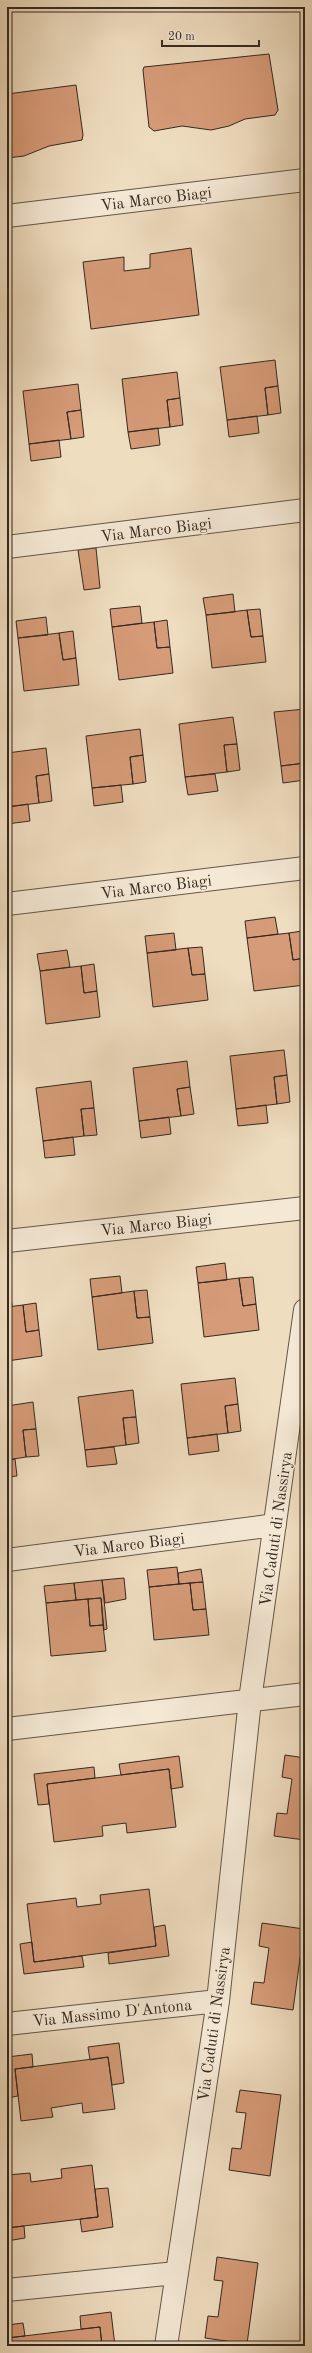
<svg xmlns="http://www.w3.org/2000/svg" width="312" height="2353" font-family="'Old Standard TT',serif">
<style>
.building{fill:#d69b78;stroke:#352920}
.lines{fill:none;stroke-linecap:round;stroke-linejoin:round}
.street-casing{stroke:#645648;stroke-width:24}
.street{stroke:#f5e9d6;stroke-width:22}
.labels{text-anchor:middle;stroke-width:3;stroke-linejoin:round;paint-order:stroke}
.street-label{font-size:16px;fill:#352920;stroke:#f5e9d6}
</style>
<rect width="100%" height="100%" fill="#efddc0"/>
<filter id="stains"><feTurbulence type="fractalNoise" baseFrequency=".005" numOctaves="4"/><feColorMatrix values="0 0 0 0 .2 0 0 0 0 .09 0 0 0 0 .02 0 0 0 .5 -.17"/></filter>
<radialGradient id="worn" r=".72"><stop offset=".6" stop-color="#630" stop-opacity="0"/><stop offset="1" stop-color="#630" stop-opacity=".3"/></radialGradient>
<path class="building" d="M269 54 278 110 275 115 245 119 229 126 211 130 182 126 154 131 149 127 143 70 144 67Z
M76 85 83 135 82 140 49 146 24 156 7 158V94Z
M191 248 199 315 91 329 83 262 124 257V271L150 268V254Z
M275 360 278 386 265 388 268 415 227 420 220 367Z
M177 372 180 398 167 400 170 427 128 432 122 379Z
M78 384 81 410 67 412 71 439 29 444 23 391Z
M278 386 281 413 268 415 265 388Z
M180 398 183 425 170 427 167 400Z
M81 410 84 437 71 439 67 412Z
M257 416 259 433 229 437 227 420Z
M158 428 160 445 131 449 128 432Z
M59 440 61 457 31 461 29 444Z
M96 548 100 588 84 590 78 550Z
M301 563H305V590H304Z
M233 594 235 612 206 615 203 598Z
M140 606 142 623 112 627 110 609Z
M260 609 263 636 251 637 247 610Z
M247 610 251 637 263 636 266 662 212 668 206 615Z
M46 617 48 635 18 638 16 621Z
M167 620 170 647 157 648 154 622Z
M154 622 157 648 170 647 173 673 119 680 112 627Z
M73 631 76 658 63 660 59 633Z
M59 633 63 660 76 658 79 685 24 691 18 638Z
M305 709V763L281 766 274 712Z
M233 717 237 744 224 745 227 772 185 777 179 724Z
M140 729 143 755 130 757 133 784 92 788 86 736Z
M237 744 240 770 227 772 224 745Z
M46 748 49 774 36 776 39 803 7 807V753Z
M143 755 146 782 133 784 130 757Z
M305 763V780L283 783 281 766Z
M49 774 52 801 39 803 36 776Z
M215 774 218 791 188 795 185 777Z
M121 785 123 802 94 806 92 788Z
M28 804 30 821 7 824V807Z
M275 917 278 934 247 938 245 921Z
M302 931 305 958 293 960 289 933Z
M174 933 176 950 147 953 145 936Z
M289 933 293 960 305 958V985L254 991 247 938Z
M202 947 205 974 192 975 188 948Z
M188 948 192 975 205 974 208 1000 153 1007 147 953Z
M67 950 70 967 40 971 37 954Z
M94 964 97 991 84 993 81 966Z
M81 966 84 993 97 991 100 1017 46 1024 40 971Z
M284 1050 287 1075 274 1077 277 1104 236 1109 230 1056Z
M187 1061 190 1087 177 1089 181 1116 139 1121 133 1068Z
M287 1075 290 1102 277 1104 274 1077Z
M91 1081 94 1108 81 1109 84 1136 43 1141 36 1088Z
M190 1087 194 1114 181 1116 177 1089Z
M266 1105 268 1123 238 1126 236 1109Z
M94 1108 97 1135 84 1136 81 1109Z
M169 1117 171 1134 141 1138 139 1121Z
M73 1137 75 1155 45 1158 43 1141Z
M225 1263 227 1280 198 1283 196 1267Z
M120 1276 122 1293 92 1297 90 1279Z
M253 1277 256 1304 243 1306 239 1278Z
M239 1278 243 1306 256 1304 259 1330 204 1337 198 1283Z
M7 1289H10L12 1306 7 1307Z
M147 1290 150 1317 137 1318 134 1291Z
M134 1291 137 1318 150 1317 153 1343 98 1350 92 1297Z
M36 1303 39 1330 26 1332 23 1305Z
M23 1305 26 1332 39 1330 42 1356 7 1361V1307Z
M235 1378 238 1404 225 1406 228 1433 187 1438 181 1384Z
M133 1390 136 1417 123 1418 126 1445 85 1450 78 1397Z
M33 1402 36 1429 23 1430 26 1457 7 1460V1406Z
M238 1404 241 1431 228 1433 225 1406Z
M136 1417 139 1443 126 1445 123 1418Z
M36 1429 39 1456 26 1457 23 1430Z
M217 1434 219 1451 189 1455 187 1438Z
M114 1447 117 1464 87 1467 85 1450Z
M15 1459 17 1476 7 1477V1460Z
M177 1567 179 1584 149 1587 147 1570Z
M201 1569 203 1582 179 1584 178 1573Z
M124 1578 126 1599 105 1603 102 1580Z
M102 1580 107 1629 104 1630 101 1598 76 1600 74 1583Z
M203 1582 206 1609 193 1610 190 1583Z
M74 1583 76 1600 46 1603 44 1586Z
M190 1583 193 1610 206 1609 209 1635 154 1640 149 1587Z
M101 1598 103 1625 90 1626 88 1599Z
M88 1599 90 1626 103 1625 106 1651 51 1656 46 1603Z
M285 1755 305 1758V1840L274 1836 277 1813 287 1814 292 1779 282 1777Z
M179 1756 183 1787 171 1789 169 1769 121 1775 119 1764Z
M94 1767 95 1778 47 1784 49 1804 38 1805 34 1774Z
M169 1769 176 1827 127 1833 126 1823 102 1826 103 1836 54 1842 47 1784Z
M149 1889 156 1946 34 1962 27 1904 76 1898 77 1907 101 1904 100 1895Z
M262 1923 304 1929 293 2010 251 2004 254 1982 264 1983 269 1948 259 1946Z
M165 1925 169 1956 109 1964 108 1953 156 1946 154 1927Z
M32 1942 34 1962 82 1956 84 1967 24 1974 20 1944Z
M119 2043 124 2083 112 2085 108 2057 90 2060 88 2047Z
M32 2054 33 2067 15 2069 18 2096 7 2098V2057Z
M108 2057 115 2109 83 2113 82 2103 51 2108 53 2117 21 2121 15 2069Z
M240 2090 281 2095 270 2176 229 2170 232 2148 241 2149 246 2113 236 2112Z
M92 2165 98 2217 7 2228V2175L30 2173 31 2182 62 2178 61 2169Z
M108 2188 113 2227 82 2232 80 2219 98 2217 95 2189Z
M24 2226 25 2238 7 2241V2228Z
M217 2257 258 2263 247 2344 205 2338 208 2316 218 2317 223 2281 214 2280Z
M111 2312 115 2346H102L100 2327 81 2329 80 2316Z
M23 2323 25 2336 7 2338V2325Z
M100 2327 102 2346H7V2338Z"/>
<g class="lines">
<defs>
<path id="street" d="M7 216 305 180
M7 547 305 510
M7 904 305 868
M7 1241 305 1208
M7 1560 275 1525
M7 1729 305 1694
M7 2024 218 2001
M7 2290 176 2273
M166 2346 218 2001 250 1700 305 1310"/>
</defs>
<use href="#street" class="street-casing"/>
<use href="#street" class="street"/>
</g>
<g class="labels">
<g class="street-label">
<text transform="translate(156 198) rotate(-7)" y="6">Via Marco Biagi</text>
<text transform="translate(156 529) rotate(-7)" y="6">Via Marco Biagi</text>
<text transform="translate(156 886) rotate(-7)" y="6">Via Marco Biagi</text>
<text transform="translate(156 1224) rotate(-6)" y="6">Via Marco Biagi</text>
<text transform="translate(275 1529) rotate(-82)" y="6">Via Caduti di Nassirya</text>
<text transform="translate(129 1544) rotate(-7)" y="6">Via Marco Biagi</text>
<text transform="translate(112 2012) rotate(-6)" y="6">Via Massimo D'Antona</text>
<text transform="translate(213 2024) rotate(-82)" y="6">Via Caduti di Nassirya</text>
</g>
</g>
<rect width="312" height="2353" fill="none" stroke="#efddc0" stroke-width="24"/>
<rect x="8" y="8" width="296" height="2337" fill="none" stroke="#352920" stroke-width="2"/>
<rect x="12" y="12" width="288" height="2329" fill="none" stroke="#352920"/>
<path d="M162 40v6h97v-6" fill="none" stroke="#352920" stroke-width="2"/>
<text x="168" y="40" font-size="12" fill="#352920" stroke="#f5e9d6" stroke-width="3" paint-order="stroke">20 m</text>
<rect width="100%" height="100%" filter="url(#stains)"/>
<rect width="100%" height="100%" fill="url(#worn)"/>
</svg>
